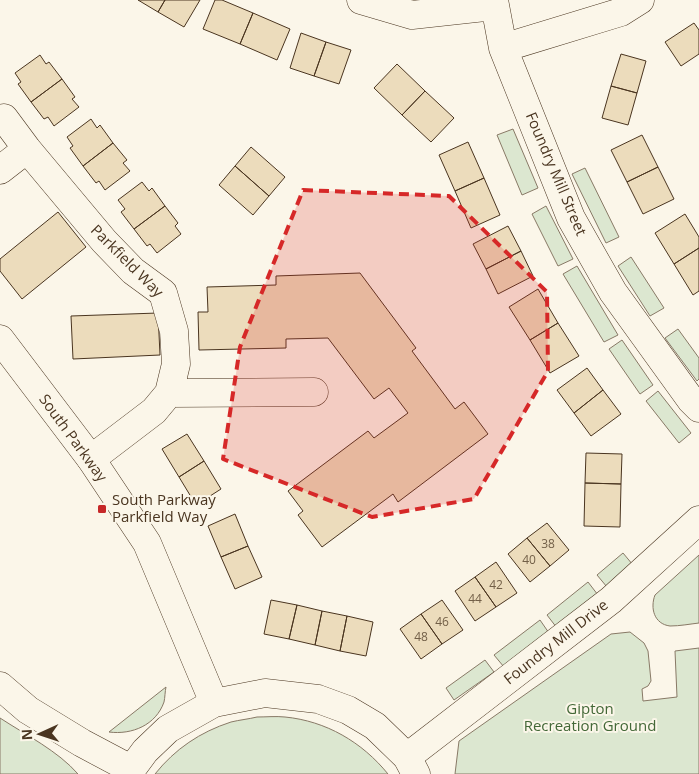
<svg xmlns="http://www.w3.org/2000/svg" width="699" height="774" font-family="'Open Sans',sans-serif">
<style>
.green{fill:#dce7d0;stroke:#887966}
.building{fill:#ecdcbc;stroke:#4a3520}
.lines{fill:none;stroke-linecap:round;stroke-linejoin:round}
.street-casing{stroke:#4a3520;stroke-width:29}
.secondary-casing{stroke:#4a3520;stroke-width:29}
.street{stroke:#fbf6e9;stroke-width:28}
.secondary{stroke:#fbf6e9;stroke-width:28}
.marked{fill:#d62828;fill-opacity:0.2;stroke:#d62828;stroke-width:4;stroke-dasharray:10 6;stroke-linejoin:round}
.poi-dot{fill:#c62828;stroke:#fbf6e9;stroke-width:2}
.labels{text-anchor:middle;stroke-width:4;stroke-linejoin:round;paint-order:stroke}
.number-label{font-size:12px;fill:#725f47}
.street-label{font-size:15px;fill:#4a3520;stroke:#fbf6e9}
.poi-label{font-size:15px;fill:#4a3520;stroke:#fbf6e9;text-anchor:start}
.park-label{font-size:15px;fill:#436837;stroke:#fbf6e9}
</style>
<rect width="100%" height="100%" fill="#fbf6e9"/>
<path class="green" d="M513 129 538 188 522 195 497 135Z
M585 168 619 237 606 243 572 174Z
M546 206 573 259 558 266 532 214Z
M631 257 664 308 650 316 618 266Z
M577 266 618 335 604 342 563 274Z
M678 329 699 358V379L697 381 665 338Z
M622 340 653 385 640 394 609 349Z
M658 391 691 433 679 443 646 401Z
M623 553 633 565 607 587 597 575Z
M699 555V623C690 624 680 626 670 626 654 624 650 608 655 595Z
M588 582 598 595 557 628 547 615Z
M540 620 549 633 504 667 494 655Z
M630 632 644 643 648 651 651 681 648 686 642 689 643 701 677 697 675 651 699 648V774H455L459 741 611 634Z
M485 660 494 672 454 700 446 688Z
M166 687C165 691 165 698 164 702 156 725 132 735 109 732Z
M257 717C266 717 276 716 285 717 326 721 362 742 388 774H155C175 749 200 732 231 722 239 720 249 719 257 717Z
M0 718C26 735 58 751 78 774H0Z"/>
<path class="building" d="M138 0H165L158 12Z
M165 0H200L184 27 158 12Z
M215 0H222L253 13 240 44 203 29Z
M253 13 290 29 277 60 240 44Z
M694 23 699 30V54L681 66 665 42Z
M301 33 326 42 314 76 290 68Z
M326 42 351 50 339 84 314 76Z
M621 54 646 61 637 93 611 86Z
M40 55 46 64 49 62 62 79 31 102 18 84 21 82 15 73Z
M397 64 425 91 402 115 374 88Z
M62 79 75 97 72 99 79 107 54 126 48 117 44 119 31 102Z
M611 86 637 93 628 125 602 118Z
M425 91 454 118 431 142 402 115Z
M91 119 97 128 100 125 113 143 83 166 70 148 73 146 67 137Z
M642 135 658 167 627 182 611 150Z
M468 142 484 178 455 191 439 155Z
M113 143 127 160 123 163 130 171 105 190 99 181 96 183 83 166Z
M251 147 285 177 269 196 235 166Z
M235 166 269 196 253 215 219 185Z
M658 167 674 199 643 214 627 182Z
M484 178 500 215 471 228 455 191Z
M142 182 149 191 152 188 165 206 134 229 121 212 125 209 118 200Z
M165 206 178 223 175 226 181 234 157 253 150 244 147 246 134 229Z
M58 212 86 247 22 299 0 271V259Z
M685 214 699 237V248L674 264 655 233Z
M508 226 521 251 486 269 473 244Z
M699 248V291L693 295 674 264Z
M521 251 533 276 498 294 486 269Z
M360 273 416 348 412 351 455 409 464 402 488 434 398 502 393 494 322 547 298 515 303 511 288 491 368 431 374 438 408 413 389 388 374 399 328 338 286 339V348L199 350 198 312H208L207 287 276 285V276Z
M538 289 558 323 530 340 509 307Z
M158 313 160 355 73 359 71 316Z
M558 323 579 356 550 373 530 340Z
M587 368 603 390 574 413 557 390Z
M603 390 621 414 591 436 574 413Z
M187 434 204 461 179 477 162 449Z
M586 453 622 454 621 484 585 483Z
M204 461 221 489 196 505 179 477Z
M585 483 621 484 620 527 584 526Z
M235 514 248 546 221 557 208 526Z
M547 523 569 550 550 566 527 538Z
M527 538 550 566 530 582 508 554Z
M248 546 262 577 235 589 221 557Z
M496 562 517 593 496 607 475 577Z
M475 577 496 607 475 621 455 591Z
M271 600 297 605 289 639 264 634Z
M442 600 463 630 442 644 421 614Z
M297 605 322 611 315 645 289 639Z
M322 611 347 616 340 651 315 645Z
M421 614 442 644 421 659 400 629Z
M347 616 373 622 366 656 340 651Z"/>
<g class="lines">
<defs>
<path id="street" d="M361 0 412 15 494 6
M494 0 503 48 571 218 613 292 691 400 699 408
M503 48 621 12 640 0
M4 118 27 149 104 241 133 271 163 293 174 331 176 364 169 393 314 392
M0 170 27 149
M91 459 154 411 169 393
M0 686 28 710 82 743 131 769
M407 757 611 600 699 520"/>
<path id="secondary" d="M0 339 91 459 147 543 214 703
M128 774 145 751 168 729 214 703 265 693 318 699 348 710 375 726 407 757 416 774"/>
</defs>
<use href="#street" class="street-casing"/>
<use href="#secondary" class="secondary-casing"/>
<use href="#street" class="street"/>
<use href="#secondary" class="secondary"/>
</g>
<path class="marked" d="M303 190 449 196 547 292 548 371 474 499 372 517 223 459 240 347Z"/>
<rect class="poi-dot" x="97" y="504" width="10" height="10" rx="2.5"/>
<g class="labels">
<g class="number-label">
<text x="548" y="548">38</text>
<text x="529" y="564">40</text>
<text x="496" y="589">42</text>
<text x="475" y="603">44</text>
<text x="442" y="626">46</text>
<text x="421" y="641">48</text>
</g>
<g class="street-label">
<text transform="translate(556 174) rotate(67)" y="5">Foundry Mill Street</text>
<text transform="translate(127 261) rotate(45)" y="5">Parkfield Way</text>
<text transform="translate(73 438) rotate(54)" y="5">South Parkway</text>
<text transform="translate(556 642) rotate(-38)" y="5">Foundry Mill Drive</text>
</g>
<g class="poi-label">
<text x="112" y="505">South Parkway<tspan x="112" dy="17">Parkfield Way</tspan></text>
</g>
<g class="park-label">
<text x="590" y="714">Gipton<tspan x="590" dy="17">Recreation Ground</tspan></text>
</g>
</g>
<g transform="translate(40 734) rotate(267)" stroke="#fbf6e9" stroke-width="4" paint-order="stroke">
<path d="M0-4L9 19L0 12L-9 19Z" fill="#4a3520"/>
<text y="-8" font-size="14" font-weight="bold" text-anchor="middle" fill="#4a3520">N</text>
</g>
</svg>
